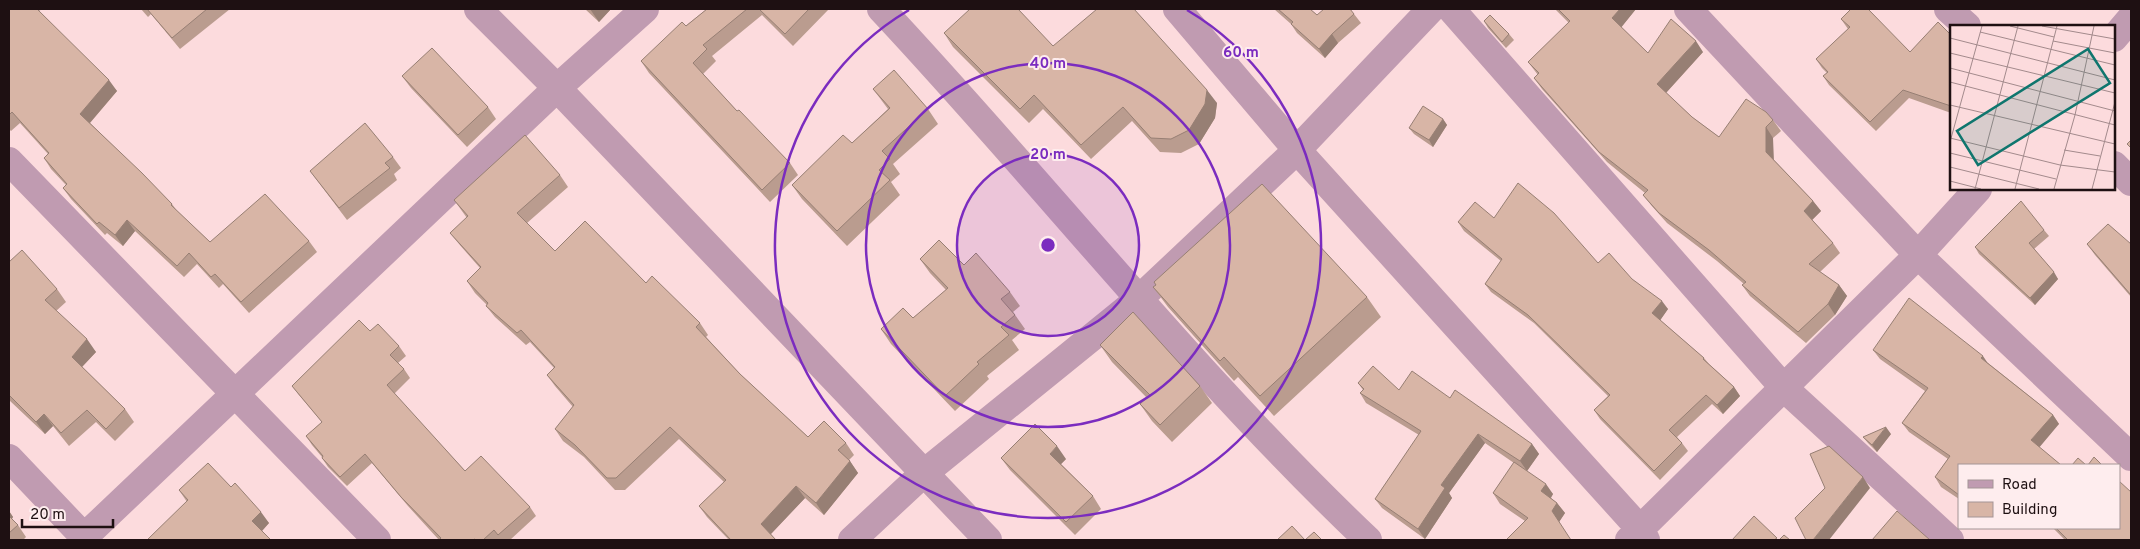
<svg xmlns="http://www.w3.org/2000/svg" width="2140" height="549" font-family="Overpass,sans-serif">
<style>
.lines{fill:none;stroke-linecap:round;stroke-linejoin:round}
.minor{stroke:#c09bb1;stroke-width:28}
.wall{fill:#ba9c8f}
.shaded-wall{fill:#977f74}
.building{fill:#d8b5a6;stroke:#977f74}
.ring{fill:none;stroke:#7b2cbf;stroke-width:2.5}
.inset-road{fill:none;stroke:#a38a8c;stroke-width:1}
.view{fill:#0f766e;fill-opacity:0.15;stroke:#0f766e;stroke-width:2.5}
.inset-edge{fill:none;stroke:#1e1012;stroke-width:2.5}
.centre{fill:#7b2cbf;stroke:#feedee;stroke-width:2.5}
.ring-label{font-size:15px;text-anchor:middle;font-weight:bold;fill:#7b2cbf;stroke:#feedee;stroke-width:4;stroke-linejoin:round;paint-order:stroke}
</style>
<rect width="100%" height="100%" fill="#fcdbdd"/>
<g class="lines">
<path class="minor" d="M478 9 557 88 988 540
M881 9C1045 184 1194 375 1368 540
M1177 9 1297 150 1640 529 1646 540
M1451 9 1783 387 1950 540
M1688 9 1918 255 2131 457
M1948 9 1967 26
M2114 38 2131 18
M9 161 377 540
M2114 165 2131 182
M9 458 87 540
M81 540 557 88 645 9
M852 540 923 474 1139 299 1297 150 1431 9
M1629 540 1918 255 1978 189"/>
</g>
<path class="wall" d="M9 9H42L39 11 117 91 90 123 172 204 177 211 210 242 309 241 317 252 249 313 223 284 219 288 197 264 184 277 135 231 123 246 107 233 105 235 71 199 63 188 66 185 51 169 44 158 48 154 20 123 11 131 9 129Z
M141 9H230L180 49 151 14 148 17Z
M585 9H611L599 22Z
M707 9H829L793 46 762 15 712 56 716 61 703 74 737 111 790 163 798 175 770 202 649 73 641 61Z
M1274 9H1310L1317 15 1354 14 1361 23 1338 43 1325 58 1297 33 1291 24Z
M1555 9H1636L1621 27 1648 53 1703 52 1666 93 1692 117 1719 137 1773 120 1781 131 1773 138V159L1813 201 1821 211 1812 220 1833 243 1840 253 1820 272 1839 285 1847 296 1835 315 1806 343 1750 296 1742 285 1744 284 1717 261 1667 223 1651 205 1643 195 1645 193 1607 162 1542 89 1534 78 1538 75 1528 62 1569 23Z
M1841 19 1910 52 1951 35V113L1909 98 1876 131 1829 85 1823 76 1827 73 1822 68 1816 59 1848 29Z
M1484 21 1509 34 1514 40 1506 48 1488 28Z
M944 33 1053 46 1217 103 1215 118 1199 144 1181 153 1160 152 1132 121 1091 159 1043 109 1029 123 953 47Z
M402 76 488 107 496 119 467 147 411 88Z
M873 89 928 109 938 124 893 164 900 174 891 182 900 195 847 246 802 199 792 185 852 143 888 109Z
M1443 119 1447 125 1433 147 1414 134 1409 128Z
M393 157 401 168 394 174 397 180 347 220 310 171Z
M560 175 568 187 527 223 555 251 646 283 700 323 708 335 706 337 740 374 808 437 846 443 854 455 849 460 858 473 824 515 805 498 771 534 776 540H729L707 517 699 506 724 482 679 439 625 490H615L584 457 563 441 555 429 573 407 555 386 547 375 554 368 530 342 526 345 495 317 486 306 487 305 475 293 467 281 480 268 459 244 450 233 467 218 454 200Z
M1494 218 1598 263 1632 279 1668 309 1660 320 1704 358 1709 364 1734 387 1740 396 1723 414 1712 404 1677 437 1682 443 1688 451 1660 480 1600 419 1594 410 1608 396 1534 323 1491 292 1485 284 1501 261 1464 231 1458 222Z
M2044 230 2049 236 2034 249 2058 279 2035 305 1979 254 1975 247Z
M2087 244H2131V297L2095 255Z
M920 259 964 265 1010 292 1020 306 1013 312 1025 329 1012 340 1019 350 987 376 989 379 955 411 891 344 881 329 913 318 946 290 930 273Z
M9 262 57 289 66 302 56 311 96 352 82 367 125 409 134 422 115 441 96 422 69 446 53 426 45 434 9 400Z
M1153 287 1367 297 1381 317 1274 416 1238 377 1234 381 1168 307Z
M370 331 399 346 406 356 398 363 404 369 410 378 394 394 465 471 530 507 536 516 510 540H439L408 506 372 463 347 486 328 467 322 458V457L312 445 306 436 322 422 299 395 292 386Z
M1100 345 1200 386 1212 403 1172 442 1152 421 1140 404 1147 398 1112 362Z
M1873 350 1988 363 2053 415 2059 424 1959 465V499L1941 487 1935 477 1948 459 1909 432 1902 423 1925 391 1880 359Z
M1358 383 1399 390 1450 398 1532 444 1539 454 1527 471 1553 494 1551 498 1557 503 1565 513 1559 522 1525 521 1500 504 1493 493 1514 463 1485 443 1449 493 1452 498 1425 539 1382 508 1375 499 1419 435 1366 403 1360 393 1363 390Z
M1891 434 1877 452 1868 443 1863 437Z
M1001 458 1066 459 1061 464 1093 496 1101 509 1075 535 1010 470Z
M231 487 269 523 262 531 187 502 179 490Z
M9 511 13 517 12 519 18 525 26 537 23 540H9Z
M2053 528H2119L2131 540H2065Z"/>
<path class="shaded-wall" d="M590 9H611L599 22Z
M1620 9H1636L1620 29 1612 18Z
M1332 34 1338 43 1325 58 1319 49Z
M1696 41 1703 52 1664 95 1657 84Z
M109 80 117 91 88 125 80 114Z
M1207 90 1217 103 1215 118 1199 144 1189 130Z
M1443 119 1447 125 1433 147 1429 140Z
M1766 127 1773 138 1774 162 1766 152Z
M1813 201 1821 211 1811 221 1804 211Z
M127 220 135 231 123 246 115 235Z
M2054 272 2058 279 2035 305 2030 298Z
M1839 285 1847 296 1835 315 1828 304Z
M1662 301 1668 309 1659 322 1652 313Z
M87 339 96 352 80 369 72 357Z
M1983 356 1989 365 1981 358Z
M1734 387 1740 396 1723 414 1717 405Z
M44 414 53 426 45 434 36 422Z
M2053 415 2059 424 2038 449 2031 440Z
M1886 427 1891 434 1877 452 1872 445Z
M1478 434 1485 443 1449 493 1452 498 1425 539 1418 529 1441 485Z
M1532 444 1539 454 1527 471 1520 461Z
M1057 446 1066 459 1059 466 1050 454Z
M850 461 858 473 824 515 816 503Z
M1863 477 1870 488 1829 540H1813Z
M1546 484 1553 494 1548 502 1541 491Z
M796 486 805 498 769 536 761 524Z
M1557 503 1565 513 1559 522 1552 511Z
M9 511 13 517 10 521 9 519Z
M261 512 269 523 260 533 252 521Z"/>
<path class="building" d="M9 9H37L109 80 80 114 142 173 172 204 171 205 210 242 265 194 309 241 241 302 215 274 211 277 189 253 177 266 127 220 115 235 99 222 97 224 63 188 67 184 44 158 49 153 12 112 9 115Z
M147 9H207L172 38Z
M707 9H747L703 45 707 49 693 63 737 111 739 110 790 163 762 190 641 61 682 22 686 26Z
M759 9H809L785 34Z
M970 9H1018L1053 46 1097 9H1134L1207 90 1205 104 1189 130 1171 139 1151 138 1123 107 1081 145 1034 95 1020 109 944 33Z
M1278 9H1310L1317 15 1324 9H1350L1354 14 1332 34 1319 49 1291 24 1293 22Z
M1558 9H1620L1612 18 1648 53 1671 19 1696 41 1657 84 1692 117 1719 137 1746 99 1766 112 1773 120 1766 127V152L1813 201 1804 211 1833 243 1809 264 1839 285 1828 304 1798 332 1742 285 1746 282 1709 250 1659 213 1643 195 1648 190 1599 152 1534 78 1539 73 1528 62 1570 21Z
M1851 9H1868L1910 52 1938 22 1951 35V106L1903 90 1870 122 1823 76 1828 72 1816 59 1850 27 1841 19Z
M1490 15 1509 34 1502 42 1484 21Z
M432 48 488 107 458 135 402 76Z
M894 70 928 109 882 151 890 159 879 170 890 180 837 231 792 185 843 135 852 143 890 108 873 89Z
M1423 106 1443 119 1429 140 1409 128Z
M365 123 393 157 385 163 390 168 339 208 310 171Z
M525 135 560 175 517 213 555 251 585 221 646 283 652 276 700 323 696 327 740 374 808 437 824 421 846 443 838 450 850 461 816 503 796 486 761 524 776 540H731L699 506 726 480 670 427 616 478H607L575 445 555 429 574 405 547 375 555 367 521 330 517 333 486 306 488 303 467 281 481 267 450 233 468 216 454 200Z
M2131 140V148L2127 144Z
M1518 183 1554 213 1598 263 1609 253 1632 279 1662 301 1652 313 1704 358 1703 359 1734 387 1717 405 1706 395 1669 430 1682 443 1654 471 1594 410 1610 395 1528 315 1485 284 1502 259 1458 222 1475 202 1494 218Z
M1262 184 1367 297 1260 396 1224 357 1220 361 1153 287 1156 285 1154 282Z
M2021 201 2044 230 2029 243 2054 272 2030 298 1975 247Z
M2108 224 2131 244V295L2087 244Z
M939 240 964 265 976 253 1010 292 1001 299 1015 315 1001 327 1009 335 977 362 979 364 945 396 881 329 903 308 913 318 948 288 920 259Z
M22 250 57 289 45 300 87 339 72 357 125 409 106 429 87 410 61 433 44 414 36 422 9 395V262Z
M1909 298 1983 356 1981 358 2053 415 2031 440 2061 465H1959V495L1935 477 1950 456 1902 423 1928 388 1873 350Z
M1133 312 1200 386 1160 425 1140 404 1150 395 1100 345Z
M359 320 370 331 378 324 399 346 390 355 404 369 387 385 465 471 481 456 530 507 498 535 494 530 483 540H476L474 539 473 540H439L441 538 401 497 365 454 340 477 322 458 323 456 306 436 322 422 292 386Z
M1373 366 1399 390 1412 371 1450 398 1455 390 1532 444 1520 461 1478 434 1441 485 1445 488 1418 529 1375 499 1421 431 1360 393 1364 389 1358 383Z
M1035 424 1057 446 1050 454 1093 496 1066 522 1001 458Z
M1886 427 1872 445 1863 437Z
M1829 446 1863 477 1813 540H1806L1795 518 1825 488 1810 454Z
M2094 457 2102 465H2088Z
M2078 458 2086 465H2072Z
M1514 462 1546 484 1541 491 1557 503 1552 511 1571 540H1506L1528 518 1493 493Z
M208 463 231 487 235 483 261 512 252 521 271 540H147L188 500 179 490Z
M2119 481 2131 492V540H2068L2056 528H2119Z
M1897 511 1930 540H1872Z
M9 516 18 525 9 533Z
M1754 516 1777 538 1774 540H1732Z
M1292 526 1305 540 1314 532 1322 540H1277Z
M1784 535 1790 540H1779Z"/>
<circle cx="1048" cy="245" r="91" fill="#7b2cbf" fill-opacity=".12"/>
<g class="ring">
<circle cx="1048" cy="245" r="91"/>
<circle cx="1048" cy="245" r="182"/>
<path d="M1187 10A273 273 0 1 1 909 10"/>
</g>
<g transform="translate(1950 25)">
<rect width="165" height="165" fill="#fcdbdd"/>
<path class="inset-road" d="M60 1 104 12M92 1 165 14M30 7 165 40M0 13 165 55M103 16 165 28M0 28 165 68M0 43 165 86M0 57 165 100M0 80 165 119M0 113 110 140 165 147M0 117 32 1M114 125 150 131M0 128 106 154M0 142 89 164M0 156 31 164M25 164 68 1M65 164 107 1M104 164 125 90 144 1M142 164 165 77"/>
<path class="view" d="M138 24 160 58 28 140 7 106Z"/>
<rect width="165" height="165" class="inset-edge"/>
</g>
<circle cx="1048" cy="245" r="8" class="centre"/>
<g class="ring-label">
<text x="1241" y="57">60 m</text>
<text x="1048" y="68">40 m</text>
<text x="1048" y="159">20 m</text>
</g>
<rect width="2140" height="549" fill="none" stroke="#1e1012" stroke-width="20"/>
<rect x="1958" y="464" width="162" height="65" fill="#feedee" stroke="#a49596"/>
<rect x="1968" y="480" width="25" height="8" fill="#c09bb1" stroke="#a49596"/>
<text x="2002" y="489" font-size="15" fill="#1e1012">Road</text>
<rect x="1968" y="502" width="25" height="15" fill="#d8b5a6" stroke="#a49596"/>
<text x="2002" y="514" font-size="15" fill="#1e1012">Building</text>
<path d="M22 519v8h91v-8" fill="none" stroke="#1e1012" stroke-width="2.5"/>
<text x="30" y="519" font-size="15" fill="#1e1012" stroke="#feedee" stroke-width="4" paint-order="stroke">20 m</text>
</svg>
